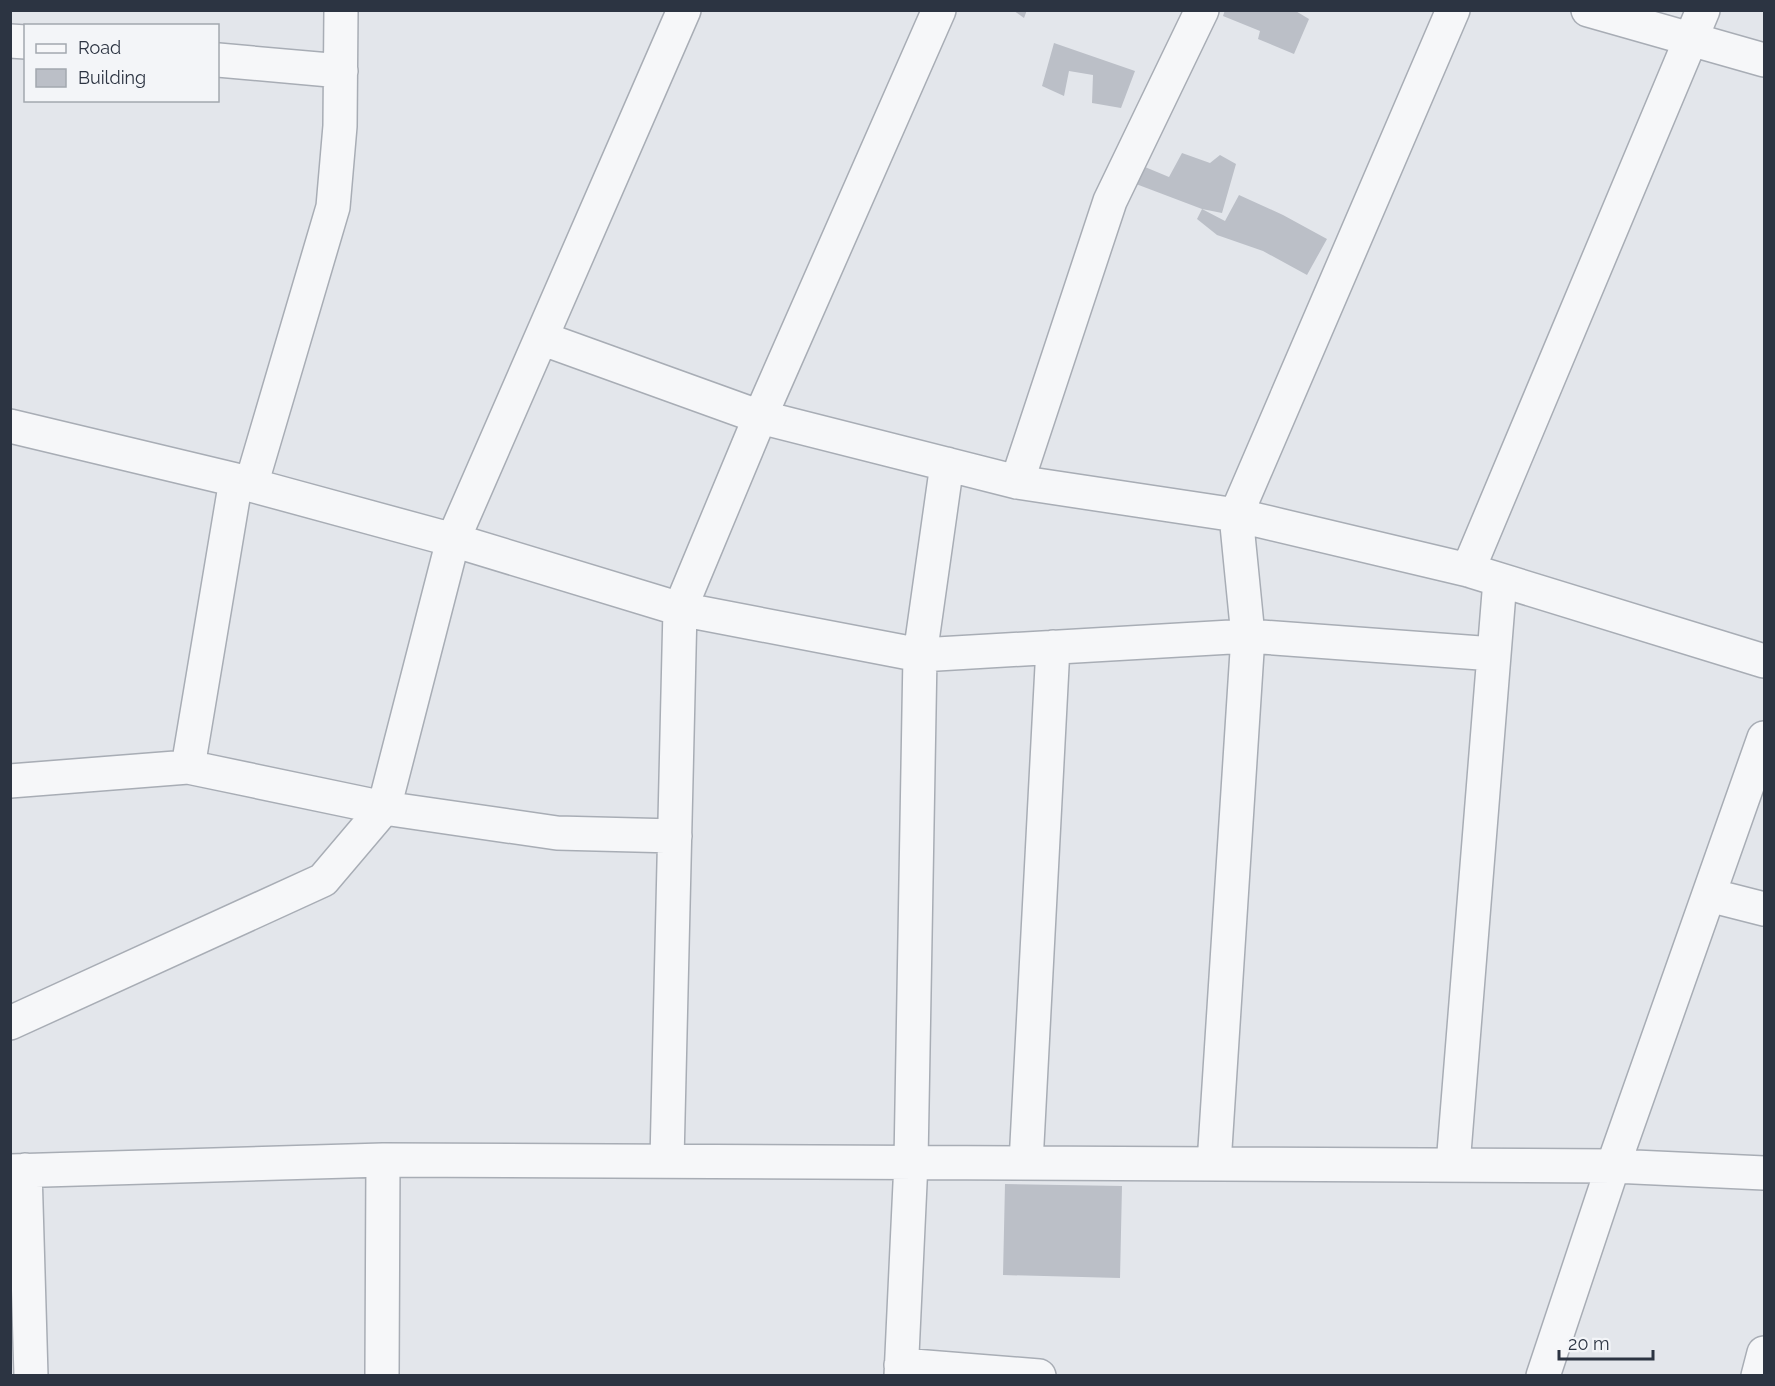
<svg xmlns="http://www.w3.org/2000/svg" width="1775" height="1386" font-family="Raleway,sans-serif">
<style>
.building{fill:#bbbfc7}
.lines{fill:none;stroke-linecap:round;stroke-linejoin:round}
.minor-casing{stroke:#a8adb5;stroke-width:36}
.minor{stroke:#f6f7f9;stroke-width:33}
</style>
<rect width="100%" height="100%" fill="#e3e6eb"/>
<path class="building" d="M1013 10H1027L1024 18Z
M1225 10H1294L1309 19 1294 54 1258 39 1260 31 1223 16Z
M1054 43 1135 71 1121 108 1092 103 1093 75 1069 71 1064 96 1042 86Z
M1182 153 1210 163 1220 155 1236 164 1222 213 1202 209 1136 184 1145 167 1169 177Z
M1239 195 1283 215 1327 239 1307 275 1263 251 1217 235 1197 219 1202 209 1225 221Z
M1005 1184 1122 1186 1120 1278 1003 1275Z"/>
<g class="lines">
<defs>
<path id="minor" d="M1588 10 1764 60
M10 41 26 42
M218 60 341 71
M541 338 760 417 1017 482 1236 515 1468 570 1764 661
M10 426 236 480 251 485 453 540 680 609 920 655 1248 636 1494 654
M1017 482 1110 201 1202 10
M251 485 333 207 340 126 341 10
M1468 570 1703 10
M188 767 236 480
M10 781 188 767 384 808 557 833 675 836
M1709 895 1764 909
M10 1023 323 880 384 808 453 540 684 10
M667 1160 680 609 760 417 939 10
M1026 1163 1053 647
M1214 1164 1248 636 1236 515 1453 10
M1453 1165 1500 580
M25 1170 31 1376
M10 1171 383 1160 1613 1166 1764 1173
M901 1365 1039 1376
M382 1376 383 1160
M901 1376 911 1162 920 655 947 464
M1543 1376 1613 1166 1764 738
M1758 1376 1764 1353"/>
</defs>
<use href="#minor" class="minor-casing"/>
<use href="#minor" class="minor"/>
</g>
<rect width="1775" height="1386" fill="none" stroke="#2c3442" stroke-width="24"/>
<rect x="24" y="24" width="195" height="78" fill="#f3f5f8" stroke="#a3a8af" stroke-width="1.5"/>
<rect x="36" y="44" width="30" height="9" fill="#f6f7f9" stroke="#a3a8af" stroke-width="1.5"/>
<text x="78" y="54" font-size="18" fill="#2c3442">Road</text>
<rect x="36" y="69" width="30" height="18" fill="#bbbfc7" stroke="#a3a8af" stroke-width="1.5"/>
<text x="78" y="84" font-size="18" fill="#2c3442">Building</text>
<path d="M1559 1350v9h94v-9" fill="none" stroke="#2c3442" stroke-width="3"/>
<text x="1568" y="1350" font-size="18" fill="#2c3442" stroke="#f3f5f8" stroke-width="4.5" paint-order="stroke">20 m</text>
</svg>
